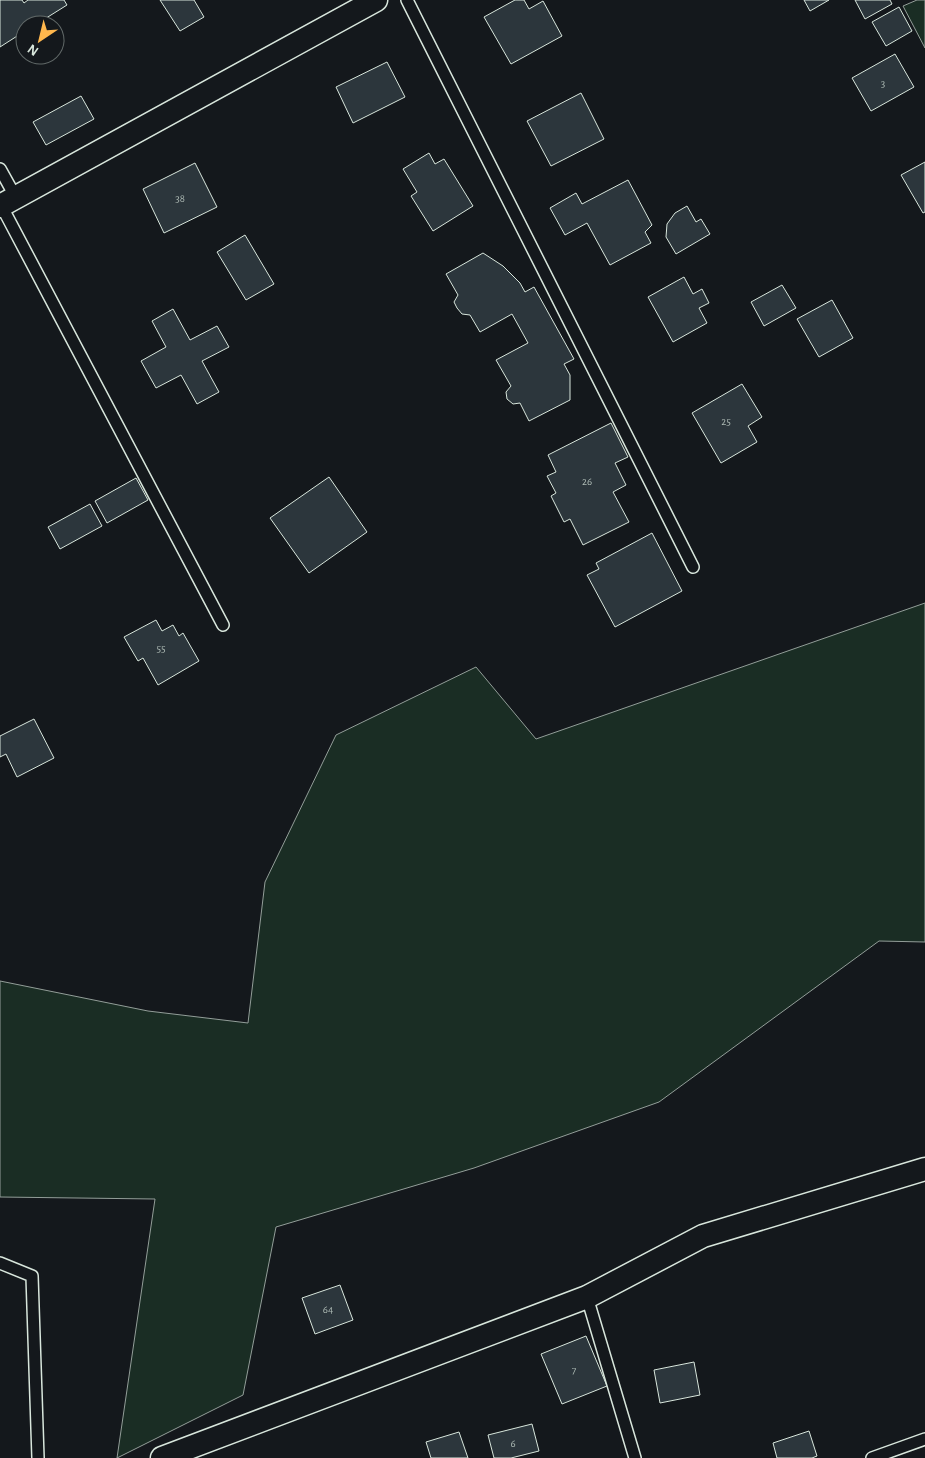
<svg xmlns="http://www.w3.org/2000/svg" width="925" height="1458" font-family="'Alegreya Sans',sans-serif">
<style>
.green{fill:#1a2d24;stroke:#939e99}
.building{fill:#2c363c;stroke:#d8e6dc}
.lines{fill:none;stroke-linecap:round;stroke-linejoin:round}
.lane-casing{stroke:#d8e6dc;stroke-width:14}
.street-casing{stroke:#d8e6dc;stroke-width:25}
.lane{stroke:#14181c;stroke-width:11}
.street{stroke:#14181c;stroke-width:22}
.labels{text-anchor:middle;stroke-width:4;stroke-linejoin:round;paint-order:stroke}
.number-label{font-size:11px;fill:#adbab4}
</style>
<rect width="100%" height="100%" fill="#14181c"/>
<path class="green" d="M917 0H925V48L903 6Z
M925 603V942L879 941 659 1102 474 1168 276 1227 243 1395 117 1458 155 1199 0 1197V981L148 1011 248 1023 265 882 336 735 476 667 536 739Z"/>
<path class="building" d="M0 0H22L24 3 28 0H64L67 5 35 25H25V31L0 47Z
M160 0H194L204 17 180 31Z
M515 0H524L529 9 543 1 562 36 511 64 484 17Z
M804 0H829L810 11Z
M855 0H890L892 4 865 19Z
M899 7 912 31 886 46 872 22Z
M895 54 914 87 871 111 852 78Z
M387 62 405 97 353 123 336 87Z
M581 93 604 139 551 166 527 121Z
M81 96 94 119 46 145 33 122Z
M429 153 435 164 444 159 473 206 433 231 411 196 417 192 403 169Z
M925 162V212L923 213 901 175Z
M195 163 217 207 164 233 143 189Z
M628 180 652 225 645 232 651 243 610 265 587 223 565 235 550 208 576 193 582 204Z
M687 206 696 222 701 219 710 234 676 254 666 237 667 224 675 213Z
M245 235 274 284 246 300 217 252Z
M483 253 503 266 520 283 525 292 534 287 574 359 564 364 570 375V400L529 421 520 403 513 404 507 399 506 392 511 386 496 360 528 343 512 314 480 332 470 315 462 314 457 308 454 302 458 295 446 274Z
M684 277 693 294 702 289 709 303 699 308 707 323 673 342 648 297Z
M782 285 796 308 764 326 751 302Z
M832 300 853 338 819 357 797 319Z
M173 309 190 340 217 326 229 347 202 361 219 392 197 404 181 375 156 388 141 361 166 347 152 321Z
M742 384 762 417 748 426 757 442 721 463 692 413Z
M611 423 628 457 615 463 626 485 613 492 629 522 583 545 570 519 564 522 551 496 556 493 547 476 556 472 548 455Z
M329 477 367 532 309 573 270 518Z
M136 478 148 500 107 523 95 501Z
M90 504 102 526 60 549 48 527Z
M652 533 682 591 615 627 587 575 599 569 596 563Z
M156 620 162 631 173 625 179 636 183 633 199 661 158 685 143 658 138 661 124 637Z
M34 719 54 758 17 777 6 754 0 757V736Z
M340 1285 353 1320 315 1334 302 1298Z
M586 1336 607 1386 562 1404 541 1354Z
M694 1362 700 1395 660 1403 654 1370Z
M532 1424 539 1451 511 1458H494L488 1435Z
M809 1431 817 1456 812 1458H777L773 1443Z
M459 1432 468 1458H431L426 1442Z"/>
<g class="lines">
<defs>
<path id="lane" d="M407 0 693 567
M0 169 15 196
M1 205 223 625
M0 1263 32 1276 38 1458
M587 1297 635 1458
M872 1458 925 1439"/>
<path id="street" d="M0 206 376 0
M162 1458 587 1297 703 1236 925 1169"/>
</defs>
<use href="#lane" class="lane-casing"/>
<use href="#street" class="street-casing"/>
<use href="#lane" class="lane"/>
<use href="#street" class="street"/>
</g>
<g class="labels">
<g class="number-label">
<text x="883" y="87">3</text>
<text x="180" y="202">38</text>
<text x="726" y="425">25</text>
<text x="587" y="485">26</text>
<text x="161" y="652">55</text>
<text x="328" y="1313">64</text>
<text x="574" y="1374">7</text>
<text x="513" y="1447">6</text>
</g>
</g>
<g transform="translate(40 40) rotate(215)"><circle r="24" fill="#14181c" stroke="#626a69"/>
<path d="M0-4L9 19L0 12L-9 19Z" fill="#ffb74d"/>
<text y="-8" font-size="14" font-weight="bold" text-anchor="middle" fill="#d8e6dc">N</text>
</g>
</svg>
